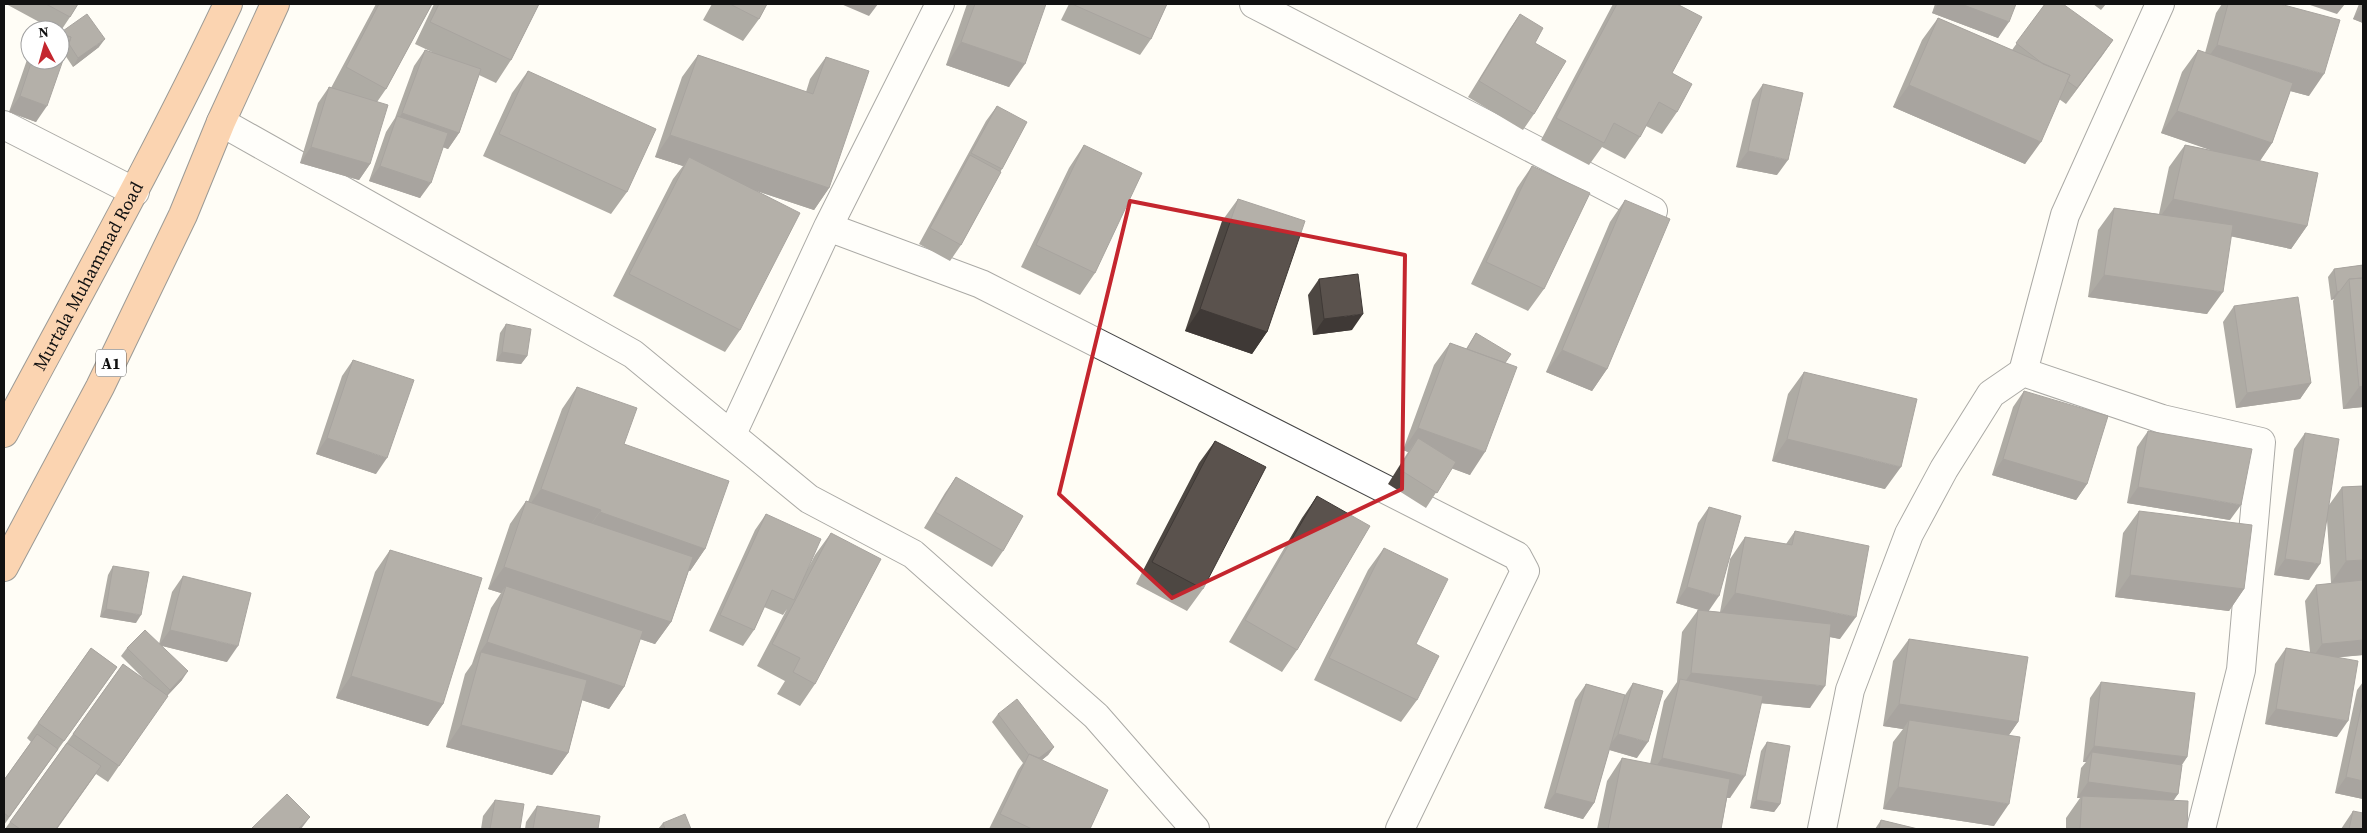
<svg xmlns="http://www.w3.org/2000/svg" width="2367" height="833" font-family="'Source Serif 4',serif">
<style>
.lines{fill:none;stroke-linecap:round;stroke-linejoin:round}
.minor-casing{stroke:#444;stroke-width:30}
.highway-casing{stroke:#222;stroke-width:30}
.minor{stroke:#fff;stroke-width:28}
.highway{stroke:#f5a25d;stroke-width:28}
.wall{fill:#4d4742}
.shaded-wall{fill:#3f3936}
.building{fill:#5a524d;stroke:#3f3936}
.marked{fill:none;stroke:#c4262e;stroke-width:4;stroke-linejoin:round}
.labels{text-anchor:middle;stroke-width:5;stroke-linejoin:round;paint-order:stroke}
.shield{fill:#fff;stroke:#585858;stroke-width:1}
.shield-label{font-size:16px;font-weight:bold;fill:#111}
.street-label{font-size:18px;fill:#111;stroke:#fff}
</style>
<rect width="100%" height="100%" fill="#fffdf5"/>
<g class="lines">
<defs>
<path id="minor" d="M1254 4 1653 211
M221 122 633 354 809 499 913 554 1096 716 1195 829
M4 125 135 192
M828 227 981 284 1517 556 1525 571 1400 829
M2023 372 2162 419 2261 442 2241 670 2201 829
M732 434 828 227 940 4
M1822 829 1850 690 1909 534 1944 469 1991 394 2023 372 2065 215 2160 4"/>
<g id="highway">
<path id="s1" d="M4 433C80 291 159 150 228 4"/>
<path d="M4 567 100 387 183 215 221 122 275 4"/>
</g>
</defs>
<use href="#minor" class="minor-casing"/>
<use href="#highway" class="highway-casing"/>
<use href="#minor" class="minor"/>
<use href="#highway" class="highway"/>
</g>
<path class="wall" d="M6 4H78L70 17 60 32V30H54Z
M376 4H432L386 89 377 102 370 164 359 180 300 163 318 103 329 87 331 88Z
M434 4H539L511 60 496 83 479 75 459 133 448 149 443 147 420 198 369 181 386 132 395 118 414 66 425 50 434 53 415 44Z
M712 4H767L759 19 743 41 703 20Z
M967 4H1046L1009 87 946 65Z
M1069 4H1167L1151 39 1140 55 1061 20Z
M1613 4H1677L1672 73 1677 112 1662 134 1646 126 1640 137 1625 159 1602 147 1589 165 1541 140Z
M1935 4H2016L1998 38 1932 13Z
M2045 4 2113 40 2066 104 2059 99 2025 164 1893 107 1922 40 1938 18 2012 50Z
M2093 4H2106L2101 10Z
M2222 4H2280L2309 96 2290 91 2272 143 2260 161 2307 226 2291 249 2231 236 2207 314 2088 297 2098 230 2114 208 2159 214 2169 167 2185 145 2215 151 2161 133 2182 72 2198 50 2205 53 2216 13Z
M2359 4H2363V23L2353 19Z
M1520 14 1535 43 1534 114 1523 130 1468 97 1509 30Z
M60 33 99 47 73 67 65 55 36 122 9 112 30 51V60H60Z
M698 55 806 92 810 79 826 57 829 188 814 210 754 190 740 330 725 352 613 296 673 179 683 166 655 157 682 77Z
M528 71 627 192 611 214 483 156 512 93Z
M1763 84 1777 175 1736 167 1752 100Z
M997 106 1002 169 961 245 950 261 919 244 986 121Z
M1084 145 1095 273 1080 295 1021 267 1069 168Z
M1532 166 1544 289 1528 311 1471 284 1517 188Z
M1238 199 1267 332 1252 354 1185 331 1222 221Z
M1625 200 1607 369 1592 391 1546 372 1610 222Z
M2363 265V407L2343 409 2333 301 2334 299 2331 300 2328 277 2334 269Z
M1319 279 1352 330 1313 335 1308 295Z
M2234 306 2311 383 2300 399 2236 408 2223 322Z
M506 324 527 356 521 364 496 361 500 333Z
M1476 333 1505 363 1470 475 1452 468 1426 508 1388 484 1408 452 1403 450 1434 365 1450 343 1466 349Z
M353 360 376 474 316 454 342 376Z
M1804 372 1885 489 1772 461 1788 394Z
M577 387 624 444 705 549 690 571 689 570 671 622 655 644 640 639 624 687 609 709 582 700 568 753 552 775 446 747 465 674 472 664 491 608 501 593 488 589 510 524 526 501 528 502 562 409Z
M2024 391 2087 484 2076 500 1992 475 2013 407Z
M2148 431 2230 520 2127 503 2137 447Z
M2305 433 2329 505 2342 487 2363 486V655L2338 657 2337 737 2265 724 2275 664 2286 648 2310 652 2305 601 2316 585 2351 582 2331 583 2327 520 2309 580 2274 575 2294 449Z
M1215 441 1203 589 1187 611 1136 584 1199 463Z
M956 477 1003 551 992 567 924 528 945 493Z
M1317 496 1297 650 1282 672 1229 642 1302 518Z
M1709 507V611L1720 612 1730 559 1745 537 1786 544 1795 531 1840 639 1830 637 1810 708 1761 703 1730 798H1727L1721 829H1597L1607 781 1622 758 1650 764 1664 701 1677 682 1682 632 1698 610H1699L1676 603 1698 523Z
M2139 511 2244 589 2229 611 2115 597 2123 533Z
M766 514 804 576 815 555 831 533 815 684 800 706 777 694 785 681 757 666 787 609 783 615 764 607 754 630 743 646 709 631 755 530Z
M1384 548 1416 644 1417 700 1401 722 1314 680 1368 570Z
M390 550 443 704 428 726 336 698 375 572Z
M113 566 136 623 100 617 108 575Z
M183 576 227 662 162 646 182 680 167 696 108 782 96 774 57 829H5L123 664 147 682 121 656 127 648 159 644 172 592Z
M1909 639 2018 722 2008 736 1994 826 1883 809 1893 742 1903 729 1883 726 1893 661Z
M91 648 117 667 4 825V780L31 742 27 738Z
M2101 682 2187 757 2182 765 2178 794 2173 800 2187 829H2066V818L2080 798H2077L2081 768 2086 762H2083L2090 698Z
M2363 682V799L2335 793 2357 690Z
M1633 683 1637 758 1609 750 1594 803 1583 819 1544 808 1575 700 1586 684 1625 695Z
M998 714 1054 747 1048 755 1042 760 1090 829H989L1018 770 1023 763 992 722Z
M1767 742 1780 804 1774 812 1750 808 1761 751Z
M495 800 520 829H481L483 816Z
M537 806 598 829H525L526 822Z
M2353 811 2363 829H2341Z
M1881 820 1918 829H1875Z
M663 823 691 829H658Z"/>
<path class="shaded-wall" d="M841 4H878L869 16Z
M1938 4H1961L2009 22 1998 38 1932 13Z
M2307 4H2345L2337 14Z
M2363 5V23L2353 19Z
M105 39 99 47 73 67 78 58Z
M2113 40 2102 56 2066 104 2077 88Z
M961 42 1025 64 1009 87 946 65Z
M2217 45 2324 74 2309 96 2201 67Z
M1909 85 2041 142 2025 164 1893 107Z
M20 96 47 106 36 122 9 112Z
M2177 111 2272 143 2256 166 2161 133Z
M402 113 459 133 448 149 392 129 393 127Z
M670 135 829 188 814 210 684 167 689 157 683 166 655 157Z
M311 147 370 164 359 180 300 163Z
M1748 151 1788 160 1777 175 1736 167Z
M380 166 431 183 420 198 369 181Z
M2173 199 2307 226 2291 249 2157 221Z
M2104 275 2223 292 2207 314 2088 297Z
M2340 291 2334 299 2331 300 2337 292Z
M1200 309 1267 332 1252 354 1185 331Z
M1363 314 1352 330 1313 335 1324 319Z
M1562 350 1607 369 1592 391 1546 372Z
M502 352 527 356 521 364 496 361Z
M2311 383 2300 399 2236 408 2247 393Z
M2363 386V407L2343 409 2359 387Z
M1418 428 1485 452 1470 475 1409 453 1418 438 1408 452 1403 450Z
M327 438 387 458 376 474 316 454Z
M1787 439 1901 467 1885 489 1772 461Z
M2003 459 2087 484 2076 500 1992 475Z
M2138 487 2241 505 2230 520 2127 503Z
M541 489 601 510 585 532 525 511Z
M600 512 705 549 690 571 584 534Z
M2285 559 2320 564 2309 580 2274 575Z
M2363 560V581L2331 583 2346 561Z
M504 567 671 622 655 644 504 594 506 586 501 593 488 589Z
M2130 575 2244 589 2229 611 2115 597Z
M1687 587 1719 596 1708 612 1676 603Z
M1735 593 1856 617 1840 639 1719 615Z
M106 609 141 615 136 623 100 617Z
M170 630 238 646 227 662 159 645Z
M2363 640V655L2311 660 2322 644Z
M487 642 624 687 609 709 477 666 481 652 472 664Z
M188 671 182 680 165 698 170 690Z
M1691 673 1825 686 1810 708 1676 695Z
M351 676 443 704 428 726 336 698Z
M1899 704 2018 722 2003 744 1909 720 1903 729 1883 726Z
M2276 709 2348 721 2337 737 2265 724Z
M461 725 568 753 552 775 446 747Z
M1618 734 1648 742 1637 758 1607 749Z
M2094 746 2187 757 2176 772 2092 752 2086 762H2083Z
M1054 747 1048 755 1029 770 1034 762Z
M1662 758 1745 776 1730 798 1646 780Z
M2346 777 2363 781V799L2335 793Z
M2088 782 2178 794 2167 810 2082 796 2080 798H2077Z
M1898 787 2009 804 1994 826 1883 809Z
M1555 793 1594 803 1583 819 1544 808Z
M1756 800 1780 804 1774 812 1750 808Z
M310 817 301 829H298Z"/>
<path class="building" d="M46 4H78L70 17Z
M379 4H432L386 89 346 67Z
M439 4H539L511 60 430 22Z
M730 4H767L759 19Z
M975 4H1046L1025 64 961 42Z
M1072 4H1167L1151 39Z
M1617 4H1677L1702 17 1672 73 1692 84 1677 112 1659 102 1640 137 1614 123 1604 143 1556 118Z
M1961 4H2016L2009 22Z
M2045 4H2063L2113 40 2077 88 2067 81 2070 75 2043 64 2016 43Z
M2228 4H2280L2340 20 2324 74 2217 45Z
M87 14 105 39 78 58 69 44 71 37 61 34 60 33Z
M1520 14 1543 28 1535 43 1566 61 1534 114 1479 81Z
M1938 18 2070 75 2041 142 1909 85Z
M60 34 71 37 47 106 20 96 32 60H60Z
M425 50 481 69 459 133 402 113Z
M2198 50 2293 83 2272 143 2177 111Z
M698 55 813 94 826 57 869 71 829 188 670 135Z
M528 71 656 129 627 192 499 134Z
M1763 84 1803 93 1788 160 1748 151Z
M329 87 388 105 370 164 311 147Z
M997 106 1027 122 1002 169 971 153Z
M397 116 448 133 431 183 380 166Z
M1084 145 1142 173 1095 273 1036 245Z
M2185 145 2318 173 2307 226 2173 199Z
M970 155 1001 172 961 245 930 228Z
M689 157 800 213 740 330 629 274Z
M1532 166 1590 193 1544 289 1486 262Z
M1238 199 1305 221 1267 332 1200 309Z
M1625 200 1670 219 1607 369 1562 350Z
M2114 208 2233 225 2223 292 2104 275Z
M2363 265V278L2349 279 2340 291 2337 292 2334 269Z
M1358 274 1363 314 1324 319 1319 279Z
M2363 278V386L2359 387 2349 279Z
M2298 297 2311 383 2247 393 2234 306Z
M506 324 531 329 527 356 502 352Z
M1476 333 1511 354 1505 363 1467 349Z
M1450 343 1517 367 1485 452 1418 428Z
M353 360 414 380 387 458 327 438Z
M1804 372 1917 399 1901 467 1787 439Z
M577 387 637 408 624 444 729 481 705 549 600 512 601 510 541 489Z
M2024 391 2108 416 2087 484 2003 459Z
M2148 431 2252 449 2241 505 2138 487Z
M2305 433 2339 439 2320 564 2285 559Z
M1418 438 1456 462 1437 493 1399 469Z
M1215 441 1266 467 1203 589 1152 562Z
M956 477 1023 516 1003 551 935 512Z
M2363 486V560L2346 561 2342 487Z
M1317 496 1370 526 1297 650 1245 620Z
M526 501 693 557 671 622 504 567Z
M1709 507 1741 516 1719 596 1687 587Z
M2139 511 2252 525 2244 589 2130 575Z
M766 514 821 539 794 600 772 590 754 630 720 615Z
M1795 531 1869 546 1856 617 1735 593 1745 537 1792 545Z
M831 533 881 559 815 684 793 672 800 658 772 644Z
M1384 548 1448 579 1416 644 1439 656 1417 700 1329 658Z
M390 550 482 578 443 704 351 676Z
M113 566 149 572 141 615 106 609Z
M183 576 251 593 238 646 170 630Z
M2363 580V640L2322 644 2316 585Z
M506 586 643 631 624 687 487 642Z
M1698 610 1831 624 1825 686 1691 673Z
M145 630 188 671 170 690 127 648Z
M1909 639 2028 657 2018 722 1899 704Z
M91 648 117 667 64 741 38 723Z
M2286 648 2358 661 2348 721 2276 709Z
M481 652 587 680 568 753 461 725Z
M123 664 168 696 119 766 73 734Z
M1680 679 1763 696 1745 776 1662 758Z
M2101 682 2195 693 2187 757 2094 746Z
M1633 683 1663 691 1648 742 1618 734Z
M1586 684 1625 695 1594 803 1555 793Z
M1017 699 1054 747 1039 758 1029 754V755L998 714Z
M2363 699V781L2346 777Z
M1909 720 2020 737 2009 804 1898 787Z
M37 734 58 749 9 817 4 813V780Z
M1767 742 1790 746 1780 804 1756 800Z
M67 743 101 766 56 829H20L10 822Z
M2092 752 2182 765 2178 794 2088 782Z
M1029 754 1108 790 1090 829H1032L1000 814Z
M1622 758 1730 779 1721 829H1608Z
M287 794 310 817 298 829H251Z
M2082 796 2188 801 2187 829H2080Z
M495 800 524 804 520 829H490Z
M537 806 600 816 598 829H533Z
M2353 811 2363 813V829H2349Z
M685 814 691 829H665L663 823Z
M1881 820 1918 829H1879Z"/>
<path d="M0 0H2367V833H0ZM1130 201 1405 255 1402 489 1172 598 1059 494Z" fill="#fffdf5" fill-opacity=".55" fill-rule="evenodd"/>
<path class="marked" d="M1130 201 1405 255 1402 489 1172 598 1059 494Z"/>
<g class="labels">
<rect class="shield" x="96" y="349.5" width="30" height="27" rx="4"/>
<g class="shield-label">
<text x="111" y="369">A1</text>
</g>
<g class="street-label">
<text dy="6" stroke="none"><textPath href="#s1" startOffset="178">Murtala Muhammad Road</textPath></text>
</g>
</g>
<rect width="2367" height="833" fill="none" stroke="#111111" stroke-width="10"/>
<g transform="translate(45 45) rotate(354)"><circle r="24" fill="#ffffff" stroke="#a0a0a0"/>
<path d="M0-4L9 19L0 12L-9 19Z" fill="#c4262e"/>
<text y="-8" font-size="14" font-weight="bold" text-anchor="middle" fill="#111111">N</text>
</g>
</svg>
